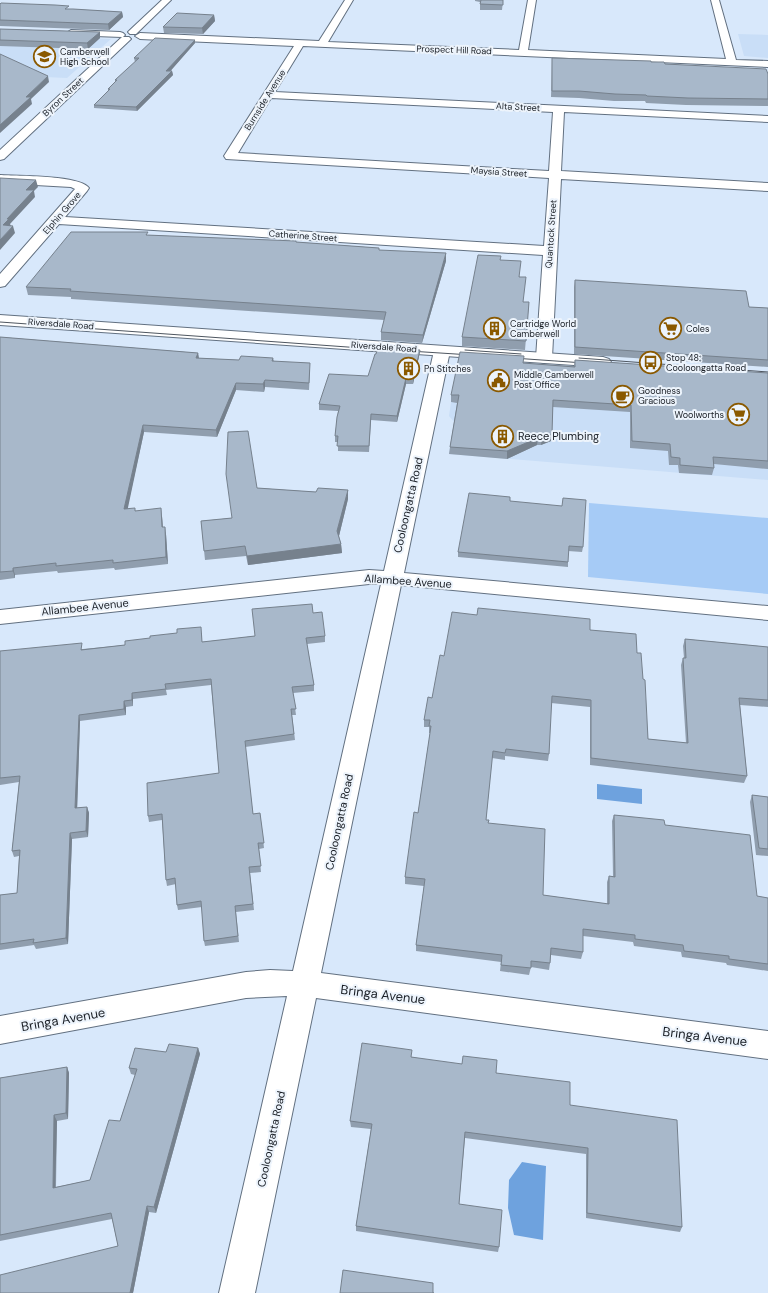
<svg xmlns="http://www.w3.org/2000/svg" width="768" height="1293" font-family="'DM Sans',sans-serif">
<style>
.built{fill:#c9def7}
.green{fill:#a6cbf6}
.water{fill:#6ea2de}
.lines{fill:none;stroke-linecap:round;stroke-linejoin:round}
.minor-casing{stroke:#627080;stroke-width:2}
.major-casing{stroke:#627080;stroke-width:2}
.minor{fill:#fff;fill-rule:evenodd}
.major{fill:#fff;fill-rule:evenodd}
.tram{stroke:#4e5660;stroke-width:1}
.wall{fill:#909eae}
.shaded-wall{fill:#76818d}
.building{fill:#a8b8ca;stroke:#76818d}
.labels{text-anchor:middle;stroke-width:4;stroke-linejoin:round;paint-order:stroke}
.far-street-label{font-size:9px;fill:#191e25;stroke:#edf4fc}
.far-poi-label{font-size:9px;fill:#191e25;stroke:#edf4fc;text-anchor:start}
.poi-label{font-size:11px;fill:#191e25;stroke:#edf4fc;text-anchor:start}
.street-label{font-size:11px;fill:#191e25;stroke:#edf4fc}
.near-street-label{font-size:13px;fill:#191e25;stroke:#edf4fc}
</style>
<rect width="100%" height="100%" fill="#d8e8fb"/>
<path class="built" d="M0 34 111 39 67 78 0 75Z
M738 34 768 35V58L744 56Z
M768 388V480L449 454 455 423 449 416 451 402Z"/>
<path class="green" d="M589 503 768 518V594L588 577Z"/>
<path class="water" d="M597 784 642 789V804L597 799Z
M522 1162 546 1166 543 1240 514 1235 508 1208 509 1180Z"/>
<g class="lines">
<defs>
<path id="minor" d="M162 0H171L136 34H130L128 32 130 30Z
M345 0H353L328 42 519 50 528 0H536L528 50 726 59 711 0H719L736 60 768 61V67L303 46 275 92 768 116V122L564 112 561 171 768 183V191L561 179 552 358 550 361 544 363 538 361 536 358 543 255 59 224 5 286 0 287V274L75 189 71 187 0 183V175C17 176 80 175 89 188L87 191 65 217 544 246 549 178 226 159 224 156 294 46 140 39 135 36 140 33 319 41ZM271 98 553 112 549 171 238 153Z
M71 30 120 32 123 33 125 35 123 37H129L131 39 4 159 0 160V150L122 37 68 35 66 33Z
M442 346 448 348 450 351 404 573 768 606V620L401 585 321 973 768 1031V1059L316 998 255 1293H219L287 996 246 998 0 1044V1016L246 972 270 970 293 971 381 584H369L0 624V610L369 570 384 571 434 351 436 348Z"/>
<path id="major" d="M0 315 603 357 609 359 611 362 609 365 603 367 0 325Z"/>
</defs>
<use href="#minor" class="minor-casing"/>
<use href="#major" class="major-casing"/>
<use href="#minor" class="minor"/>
<use href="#major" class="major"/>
<path class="tram" d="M0 322 389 350
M383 345 417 347
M465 350 521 354
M409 351 471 355
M513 358 584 363
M579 358 768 372"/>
</g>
<path class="wall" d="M475 0H503L502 10H480V2L475 1Z
M0 4 69 9 122 12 123 17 109 30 0 26Z
M214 15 215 21 203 34 164 33 163 27Z
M0 29 100 32V38L88 49 0 46Z
M195 40V43L170 71H172L173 75 137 111 94 108V105L108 91V89L115 82V80L136 62H135L134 58Z
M552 58 651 62 768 74V106L686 105 646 103 645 101H614L579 98 551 97Z
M148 235 296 242 379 248V250L446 261 422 343 381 340V332L384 320 71 299V297L28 295 26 287Z
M500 260 520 277 523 302H529L525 350 462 346V337Z
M575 280 749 307 768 308V367L574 354V287Z
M0 337 198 353 199 358 239 360 273 358 274 361 310 370 309 390 265 387 264 392 236 390 217 437 144 432 127 509 162 516 163 527 166 534 168 564 115 570 114 568 58 573 57 571 15 575V578L0 580Z
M420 350 419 356 413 384H406L397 422 371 420 369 452 338 451V442H335V436L338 411 319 410V404L368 376Z
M575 360 768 373V469L714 464V468L712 475 679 473 678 465H669L668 451 630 448V412L553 407 551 441 541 445H537L507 459 449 454 450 447 457 403 451 402V395L523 363 574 366Z
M257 488 316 492 348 490V499L339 536 341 544 342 553 248 565 246 556 205 560 201 521 232 518Z
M510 501 583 547 582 552 568 551V567L458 557V552Z
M313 613 325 636V642L307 644 314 685V691L293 693 296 715H292L295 740 245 747 253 814 260 813 264 848 259 849 261 872 250 873 254 910 236 912 239 942 205 946 204 941 202 907 178 910 177 905 176 884 167 886 166 880 162 820 149 822 148 816 219 773 211 685 166 690 167 695 133 699V706L126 707V715L80 721 77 808 87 807 89 813 88 837 72 839 68 944 36 949 34 945 0 950V895L17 893 19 856 14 857 12 851 19 782 0 785V651L83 649 125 645 202 633V642L255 636Z
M590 630 637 653 643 679 648 739 686 743 681 665 683 658H684L683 646 685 639 768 647V707L740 705 747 776 744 783 590 765V707L551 703 549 754 548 761 505 756V760L492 758 486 820 488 823 543 895 607 904V882L609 876H613L612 821 614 815 665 825 757 896 768 898V971L727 965 726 963 682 957 681 952 634 946 633 942 583 936V952L581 959 551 955 550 963 549 970 531 967 529 975 500 971 501 962 416 951V945L424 886 405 884V877L418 813 430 733H429V727H424V720L432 698 444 656Z
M752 795 768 797V856L756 855 750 802Z
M198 1048 200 1054 156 1213 149 1212 133 1293H0L118 1246 112 1219 0 1241V1078L67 1067 69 1073 68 1119 57 1121 56 1187 90 1180 120 1121 135 1075 131 1074 129 1068 166 1052Z
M412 1057 496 1073 570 1105 682 1227 680 1232 586 1218V1154L465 1138 459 1204 499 1247 498 1252 356 1231V1226L371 1129 351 1127 350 1121Z"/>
<path class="shaded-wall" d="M122 12 123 17 109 30 108 24Z
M214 15 215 21 203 34 202 28Z
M100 32V38L88 49 87 43Z
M195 40V43L167 75 166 71Z
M172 71 173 75 137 111 136 107Z
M48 76 49 82 31 99 32 104 0 133V125L26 97Z
M36 180 38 187 34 191 35 197 10 224 11 226 3 225 26 190Z
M13 226 15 233 0 250V240Z
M446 253V261L422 343 423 335Z
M420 350 419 356 413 384V379Z
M198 353 199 360 196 358Z
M406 378V384L397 422V416Z
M265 380V387L264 392 263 384Z
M236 383V390L217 437 216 430Z
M143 425 144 432 126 517 124 509Z
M552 434 551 441 541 445 542 438Z
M538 438 537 445 507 459V451Z
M348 490V499L338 540 337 531Z
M161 508 162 516 163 535 162 527Z
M165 527 166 534 168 564 166 557Z
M341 544 342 553 248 565 247 556Z
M13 568 15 575V578L13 571Z
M132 693 133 699V706L132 700Z
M124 701 126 707V715L124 709Z
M79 715 80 721 77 814 75 808Z
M87 807 89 813 88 837 86 831Z
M70 833 72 839 68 944 66 938Z
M198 1048 200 1054 156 1213 154 1207Z
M67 1067 69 1073 68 1119 66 1113Z
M54 1115 57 1121 55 1194 53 1188Z
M147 1206 149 1212 133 1293H130Z"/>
<path class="building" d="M481 0H503V5L480 4Z
M1 3 55 5 69 6 65 9H73L122 12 108 24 0 20V4Z
M177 13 214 15 202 28 163 27Z
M0 29 100 32 87 43 0 40Z
M155 38 195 40 166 71H172L136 107 94 105 110 89H108L117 80H115L139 58H134Z
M0 54 48 76 26 97H31L0 125Z
M552 58 651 61V62H664L665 64 766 69 768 74V99L688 98 647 96 646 95 615 94 579 91H552Z
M0 178 36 180 26 190H34L7 219H9L3 225 13 226 0 240Z
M71 232H148L146 235 296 241V242L379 248V250L446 253 423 335 381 332 386 312 70 291 71 289 26 287Z
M478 255 501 256 500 260 521 261 519 277H526L523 302H529L526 341 462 337Z
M575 280 746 291 749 307 768 308V360L575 347Z
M0 337 198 353 196 358 239 360 241 356 273 358 272 361 310 363 309 383 265 380 263 384 236 383 216 430 143 425 124 509 135 508V511L161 508 162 527H165L166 557 113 563V560L56 566V563L13 568V571L0 572Z
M378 348 420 350 413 379 406 378 397 416 371 414 369 446H337L338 436H335L337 417 340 406 319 404 329 374 368 376 375 354H376Z
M460 352 524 356 523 363 575 367V360L768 373V461L713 457 714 468 680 465V458L671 457 670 444 632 441 631 405 553 400 552 434 542 438H538L507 451 450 447 459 395H451Z
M248 431 257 488 316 492 318 488 348 490 337 531 341 544 247 556 245 546 204 551 201 521 232 518 226 474 228 432Z
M469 493 510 497V501L562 506 563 498 586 500 583 547 569 546 568 562 458 552Z
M312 604 313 613 322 612 325 636 306 638 314 685 292 687 296 709H291L294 734 245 741 253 814 260 813 264 843H258L261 866 249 867 253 904 235 906 238 936 204 941 201 901 177 905 175 878 166 880 162 814 148 816 147 783 219 773 211 679 165 684 166 689 132 693V700L124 701V709L79 715 75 808 87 807 86 831 70 833 66 938 33 943 34 939 0 944V895L17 893 20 850 12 851 20 776 0 778V651L82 643 81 650 125 645V641L150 638V636L177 633V629L201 627 202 642 255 636 252 609Z
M478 608 590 619V630L636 634 637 653H641L643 679 645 680 648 739 688 743 683 658H686L685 639 768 647V700L739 698 747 776 591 758V700L552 696 549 754 506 749 505 753 493 751 486 820H489L488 823 545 829 543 895 609 904V876L615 877 614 815 664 820 665 825 750 835 757 896 768 898V964L729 959V956L684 951 683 945 635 939V935L583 929V952L551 948 550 963 531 961V968L501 965 502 955 416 945 425 879 405 877 414 812 418 813 431 726H429L430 720H424L428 697 432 698 440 655 444 656 452 612 477 615Z
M752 795 768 797V849L759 848Z
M362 1043 412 1050 411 1057 462 1064 463 1056 497 1060 496 1073 570 1082V1105L677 1120 682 1227 587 1213 588 1148 465 1132 459 1204 502 1210 499 1247 356 1226 372 1124 350 1121Z
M169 1044 198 1048 154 1207 147 1206 130 1293H0V1275L118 1246 111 1213 0 1235V1078L67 1067 66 1113 54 1115 53 1188 90 1180 109 1120 120 1121 137 1069 129 1068 135 1048 166 1052Z
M343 1270 433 1283V1293H434H340Z"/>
<defs>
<symbol id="school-ring" viewBox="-11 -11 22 22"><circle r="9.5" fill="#edf4fc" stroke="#8a5900" stroke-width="1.5"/><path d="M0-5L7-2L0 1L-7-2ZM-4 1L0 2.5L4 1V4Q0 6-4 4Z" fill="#8a5900"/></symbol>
<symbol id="building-ring" viewBox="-11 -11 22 22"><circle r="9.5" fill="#edf4fc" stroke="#8a5900" stroke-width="1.5"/><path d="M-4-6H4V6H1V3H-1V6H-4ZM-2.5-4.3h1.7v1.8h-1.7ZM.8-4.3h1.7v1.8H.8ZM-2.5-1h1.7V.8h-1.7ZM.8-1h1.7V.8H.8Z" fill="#8a5900"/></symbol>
<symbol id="supermarket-ring" viewBox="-11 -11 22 22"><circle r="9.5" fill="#edf4fc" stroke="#8a5900" stroke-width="1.5"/><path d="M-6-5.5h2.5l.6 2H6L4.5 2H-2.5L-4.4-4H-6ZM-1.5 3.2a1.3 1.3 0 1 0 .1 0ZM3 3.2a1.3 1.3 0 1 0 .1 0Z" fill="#8a5900"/></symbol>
<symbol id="bus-ring" viewBox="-11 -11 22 22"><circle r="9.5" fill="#edf4fc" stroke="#8a5900" stroke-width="1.5"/><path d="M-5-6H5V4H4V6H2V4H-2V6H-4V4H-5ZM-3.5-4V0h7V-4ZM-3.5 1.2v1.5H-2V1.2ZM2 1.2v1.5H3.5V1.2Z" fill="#8a5900"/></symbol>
<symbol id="civic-ring" viewBox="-11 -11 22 22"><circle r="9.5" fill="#edf4fc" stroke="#8a5900" stroke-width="1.5"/><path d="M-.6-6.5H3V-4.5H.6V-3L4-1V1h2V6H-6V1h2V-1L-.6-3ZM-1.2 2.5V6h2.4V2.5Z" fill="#8a5900"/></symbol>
<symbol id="cafe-ring" viewBox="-11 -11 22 22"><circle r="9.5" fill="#edf4fc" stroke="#8a5900" stroke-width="1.5"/><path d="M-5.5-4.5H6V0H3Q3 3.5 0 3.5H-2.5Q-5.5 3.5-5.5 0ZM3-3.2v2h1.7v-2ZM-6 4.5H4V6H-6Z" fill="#8a5900"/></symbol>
</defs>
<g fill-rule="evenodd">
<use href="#school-ring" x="32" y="44" width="25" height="25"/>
<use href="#building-ring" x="482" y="316" width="25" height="25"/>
<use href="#supermarket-ring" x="658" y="316" width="25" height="25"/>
<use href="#bus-ring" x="638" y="350" width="25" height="25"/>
<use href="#building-ring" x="396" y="356" width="25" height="25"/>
<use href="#civic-ring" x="486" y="368" width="25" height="25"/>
<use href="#cafe-ring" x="610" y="384" width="25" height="25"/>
<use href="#supermarket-ring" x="726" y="402" width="25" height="25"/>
<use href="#building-ring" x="490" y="424" width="25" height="25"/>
</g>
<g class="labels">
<g class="far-street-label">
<text transform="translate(454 50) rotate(2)" y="3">Prospect Hill Road</text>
<text transform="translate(63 97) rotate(-43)" y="3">Byron Street</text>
<text transform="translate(265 100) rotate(-58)" y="3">Burnside Avenue</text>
<text transform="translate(518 107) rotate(3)" y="3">Alta Street</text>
<text transform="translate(499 172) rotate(4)" y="3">Maysia Street</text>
<text transform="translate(62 213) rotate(-49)" y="3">Elphin Grove</text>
<text transform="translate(551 234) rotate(-86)" y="3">Quantock Street</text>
<text transform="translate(303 236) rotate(4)" y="3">Catherine Street</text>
<text transform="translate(61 324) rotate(4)" y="3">Riversdale Road</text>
<text transform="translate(384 347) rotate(4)" y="3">Riversdale Road</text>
</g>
<g class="far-poi-label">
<text x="60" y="55">Camberwell<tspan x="60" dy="10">High School</tspan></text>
<text x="510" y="327">Cartridge World<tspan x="510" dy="10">Camberwell</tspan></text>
<text x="686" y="332">Coles</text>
<text x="666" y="361">Stop 48:<tspan x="666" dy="10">Cooloongatta Road</tspan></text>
<text x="424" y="372">Pn Stitches</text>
<text x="514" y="378">Middle Camberwell<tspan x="514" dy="10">Post Office</tspan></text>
<text x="638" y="394">Goodness<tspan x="638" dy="10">Gracious</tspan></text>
<text x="724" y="418" text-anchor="end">Woolworths</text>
</g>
<g class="poi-label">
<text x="518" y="440">Reece Plumbing</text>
</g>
<g class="street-label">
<text transform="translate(408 505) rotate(-77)" y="4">Cooloongatta Road</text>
<text transform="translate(408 581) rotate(4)" y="4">Allambee Avenue</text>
<text transform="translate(85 607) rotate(-6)" y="4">Allambee Avenue</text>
<text transform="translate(339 822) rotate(-78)" y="4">Cooloongatta Road</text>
<text transform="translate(271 1139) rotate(-78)" y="4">Cooloongatta Road</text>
</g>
<g class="near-street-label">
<text transform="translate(383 994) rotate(7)" y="5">Bringa Avenue</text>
<text transform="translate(63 1019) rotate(-10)" y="5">Bringa Avenue</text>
<text transform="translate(705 1036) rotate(7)" y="5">Bringa Avenue</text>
</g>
</g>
</svg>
